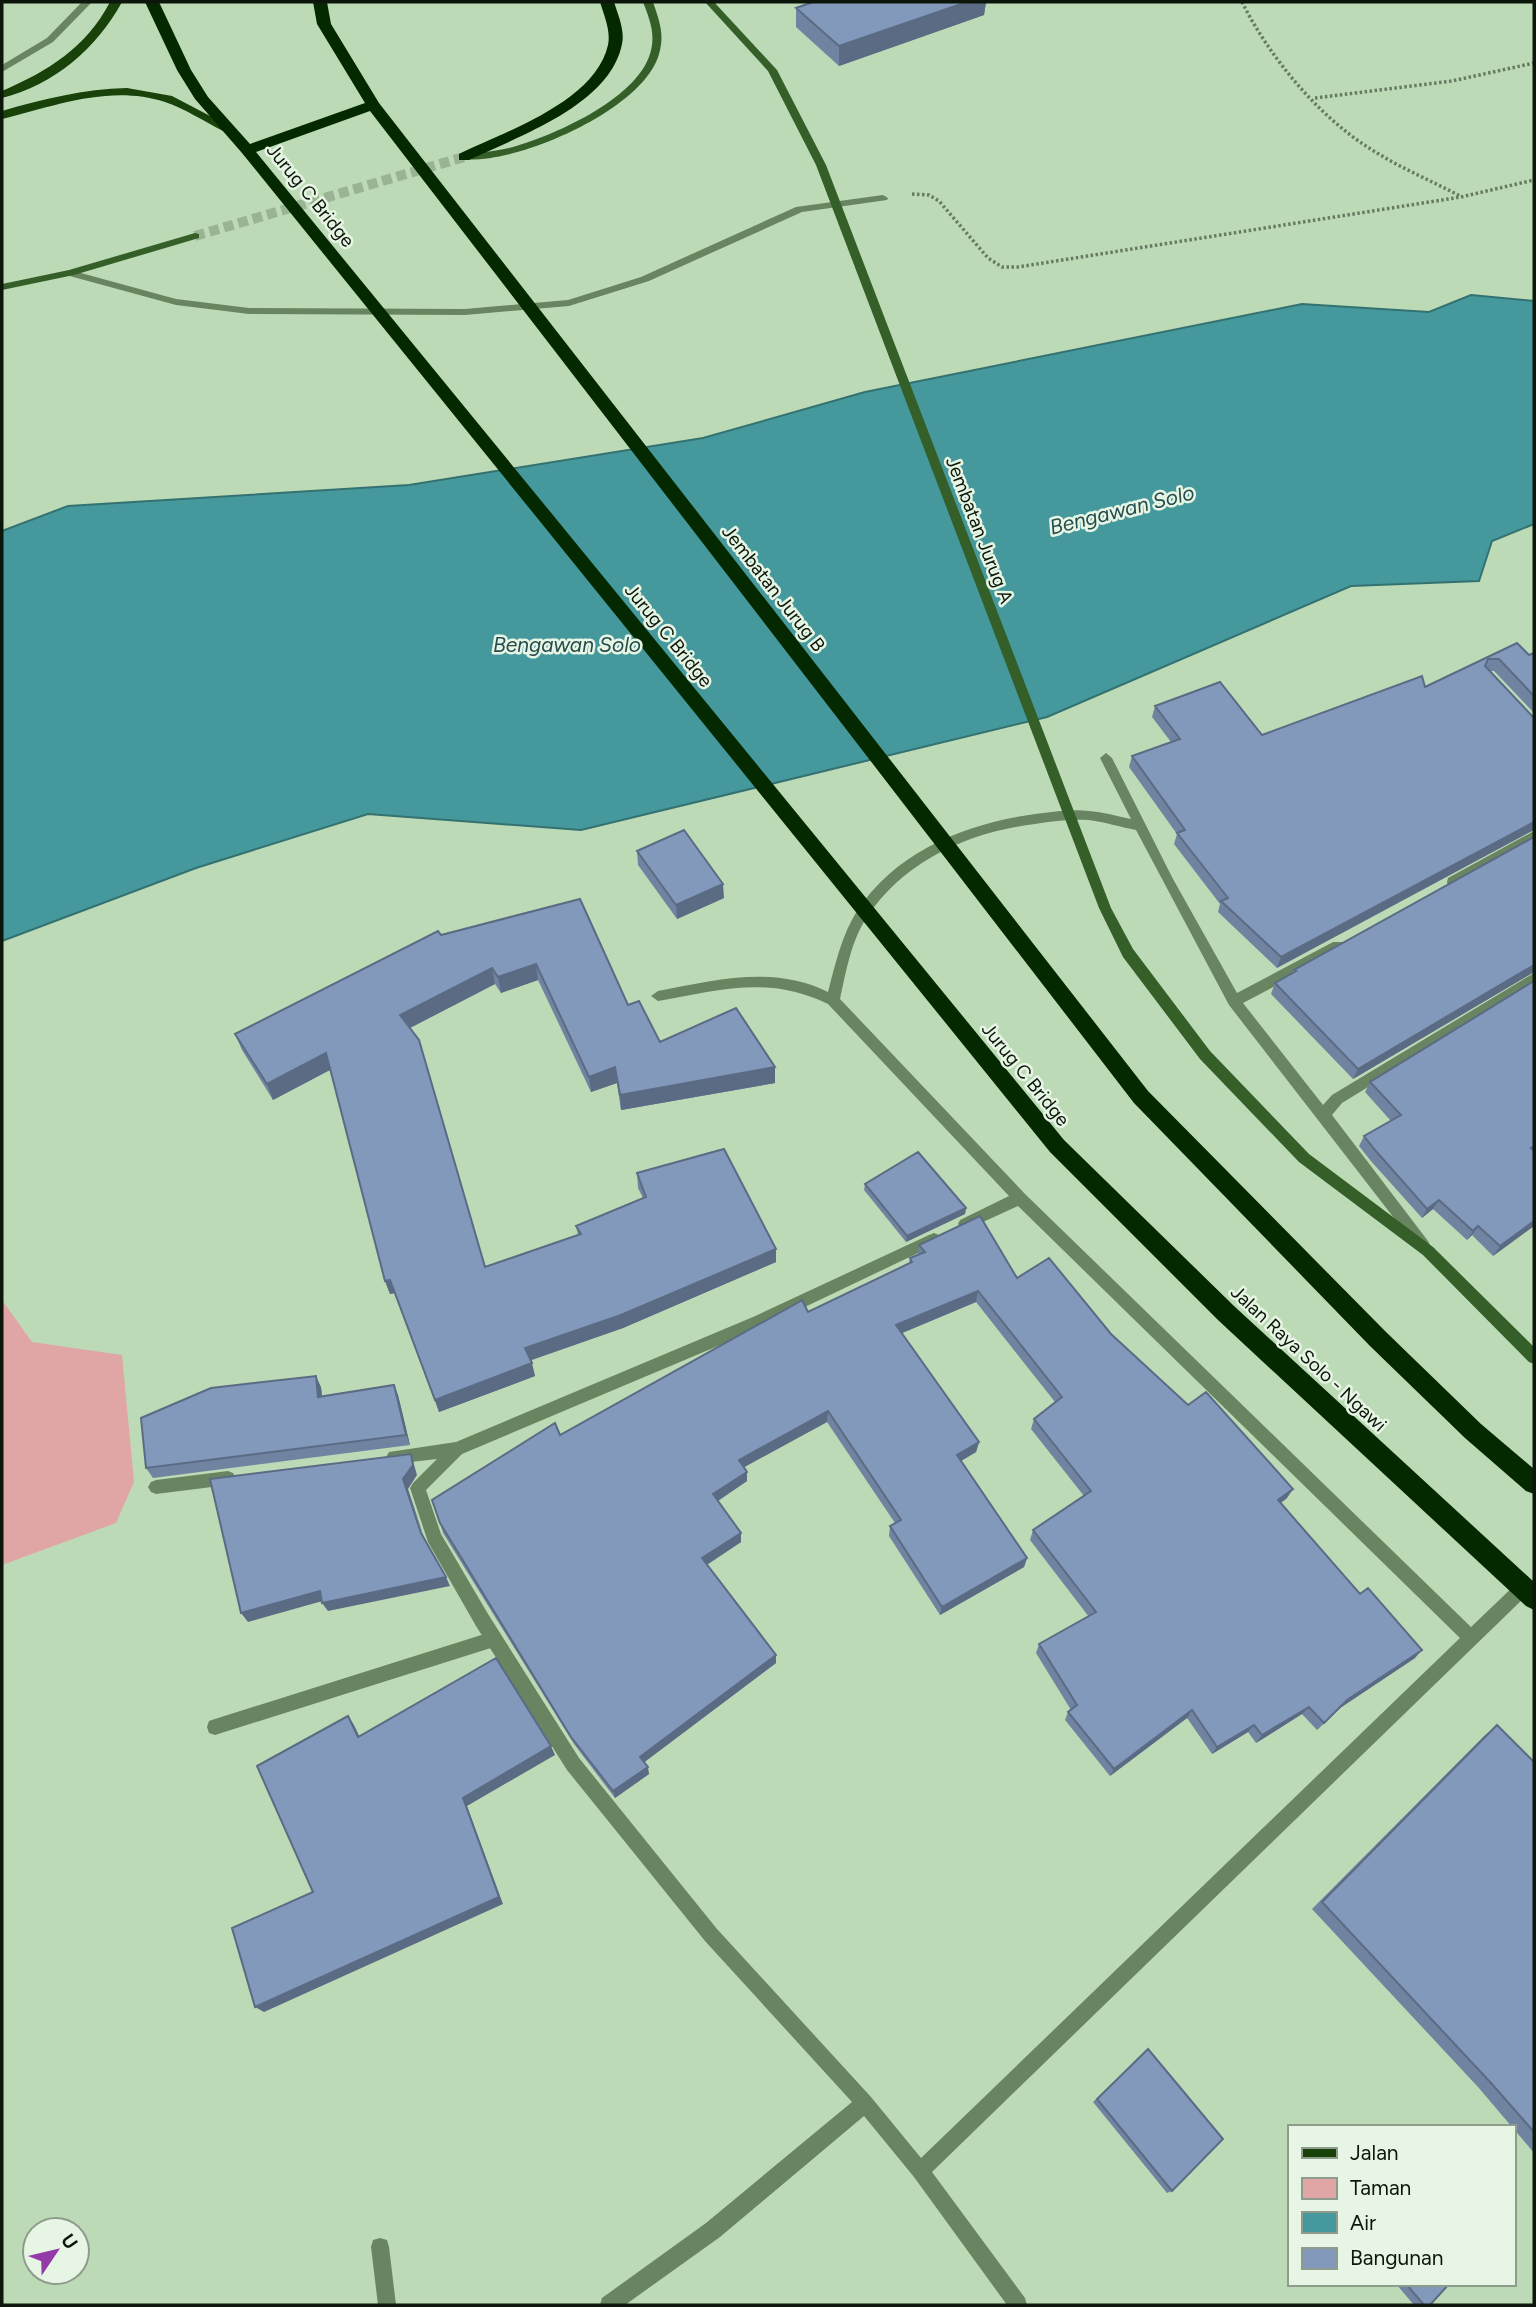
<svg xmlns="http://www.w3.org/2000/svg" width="1536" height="2307" font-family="Figtree,sans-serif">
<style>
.green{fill:#e0a6a6}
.water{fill:#45999d;stroke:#347271;stroke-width:2}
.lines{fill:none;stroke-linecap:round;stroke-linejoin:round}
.secondary-tunnel{stroke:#9ab394;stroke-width:10;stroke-dasharray:10 5;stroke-linecap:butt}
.path{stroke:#677b62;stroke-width:3.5;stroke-dasharray:2.5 2.5;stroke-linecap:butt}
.lane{fill:#688460;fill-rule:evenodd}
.street{fill:#688460;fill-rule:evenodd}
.secondary{fill:#355f29;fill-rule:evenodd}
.primary{fill:#18420a;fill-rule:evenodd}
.highway{fill:#042900;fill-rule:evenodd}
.wall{fill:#7084a2}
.shaded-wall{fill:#5b6b84}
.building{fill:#8299bc;stroke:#5b6b84;stroke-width:2}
.labels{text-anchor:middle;stroke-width:5;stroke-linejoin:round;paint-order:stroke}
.street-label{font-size:19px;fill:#0c160a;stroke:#e7f6e4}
.water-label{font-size:21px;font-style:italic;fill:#244b4d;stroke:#e7f6e4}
</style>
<rect width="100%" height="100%" fill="#bddab6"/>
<path class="green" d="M2 1300 32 1342 122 1355 134 1482 116 1523 2 1565Z"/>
<path class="water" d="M1471 295 1534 301V524L1492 541 1479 581 1351 586 1047 717 581 830 368 814 196 868 2 941V531L68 506 409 485 703 438 865 392 1302 304 1429 312Z"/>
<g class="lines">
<path class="secondary-tunnel" d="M195 236 464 157"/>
<path class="path" d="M1242 2C1269 56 1317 115 1369 148 1398 167 1430 180 1460 196
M1315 98 1452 81 1534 63
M912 194 929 195 939 201 988 258 1002 267H1018L1461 197 1534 180"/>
<path class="lane" d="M883 195 888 198 887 200 802 212 649 281 569 306 465 315 249 314 176 305 66 275 65 273 70 270 176 299 249 308 465 309 568 300 641 277 796 207Z
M494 1631 500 1633 502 1639 500 1645 494 1647 215 1735 209 1733 207 1727 209 1721 215 1719Z"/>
<path class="street" d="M82 2H92L53 42 2 72V65L47 38Z
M1106 753 1112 758 1173 879 1237 993 1333 942H1343L1345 946 1343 950 1243 1003 1323 1105 1332 1095 1534 973V985L1342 1103 1332 1115 1428 1241 1430 1245 1428 1249 1423 1251 1418 1249 1229 1005 1136 830C1120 827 1105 822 1089 820 1071 819 1053 821 1035 824 969 832 905 860 867 917 851 941 846 972 840 999L1025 1194 1471 1627 1517 1583 1523 1580 1529 1583 1531 1588 1529 1593 932 2172 1025 2298 1027 2305H1007L914 2177 864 2116 720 2237 625 2305H600L602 2298 706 2223 852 2102 705 1941 567 1770 476 1626 428 1542 410 1488 413 1483 437 1459 394 1464 389 1462 386 1457 389 1452 456 1442 753 1317 929 1235 934 1233 939 1235 941 1239 939 1243 763 1327 462 1454 426 1490 441 1534 488 1614 579 1758 717 1929 871 2097 921 2158 1460 1638 1018 1206 970 1228 965 1230 960 1228 958 1224 960 1220 1009 1196 828 1004C768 975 720 990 658 1001L651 996 658 991C716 980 773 965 828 992 835 964 842 935 857 911 896 851 967 823 1035 814 1053 812 1071 809 1089 811 1103 812 1117 816 1131 819L1100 758Z
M1534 831V842L1458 886H1448L1447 882 1448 878Z
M228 1471 233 1473 236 1478 233 1483 228 1485 156 1494 151 1492 148 1487 151 1482 156 1480Z
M380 2238 387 2240 389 2247 396 2305H378L371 2247 373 2240Z"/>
<path class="secondary" d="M643 2H653C659 20 665 34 659 54 644 110 514 166 461 159V155C477 152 493 152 509 148 551 137 636 100 650 54 656 35 650 20 643 2Z
M705 2H714L777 70 826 165 1111 908 1133 949 1210 1051 1309 1154 1433 1247 1534 1347V1364L1529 1362 1423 1255 1299 1162 1200 1059 1123 957 1099 908 816 165 768 71Z
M195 233 199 234V238L74 275 2 290V284L69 270Z"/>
<path class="primary" d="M110 2H122C97 48 54 85 2 98V91C48 71 86 48 110 2Z
M127 88 172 96 233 128 223 131C204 121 185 109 165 102 110 84 55 106 2 119V111C43 99 84 89 127 88Z"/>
<path class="highway" d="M145 2H159L191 70 208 97 250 144 365 103 317 24 313 2H327L331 24 379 103 1148 1091 1386 1332 1481 1424 1534 1469V1494L1526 1491 1465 1438 1370 1346 1134 1103 370 111 256 152 1064 1140 1234 1306 1534 1582V1610L1526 1606 1218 1320 1050 1152 242 153 195 99 177 70Z
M600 2H614C618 15 625 30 622 44 610 105 519 136 469 160H459V154C506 131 595 102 608 45 611 31 604 15 600 2Z"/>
</g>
<path class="wall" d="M813 2H986L984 15 839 66 796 27V8Z
M1517 643 1529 655 1534 653V713L1494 671H1490L1277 968 1218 912 1220 904 1174 844 1177 834 1129 767 1132 756 1171 742 1152 717 1155 706 1262 735 1425 687Z
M1534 837V972L1353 1079 1271 994 1275 983 1292 973 1294 970Z
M637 851 724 898 677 919 638 865Z
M580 899 628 1005 660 1042 775 1083 621 1110 617 1083 591 1092 538 980 501 993 495 984 410 1028 485 1267 578 1235 576 1226 643 1198 638 1188 637 1173 776 1249V1262L623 1328 530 1360 535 1376 439 1412 395 1293 390 1294 385 1281 331 1069 273 1100 242 1050 235 1034 441 935Z
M1370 1082 1534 1226 1493 1256 1472 1235 1467 1240 1433 1209 1422 1218 1370 1160 1359 1146 1364 1136 1391 1121 1365 1092Z
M865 1184 966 1208 965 1214 906 1242 864 1190Z
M919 1245 1017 1278 1111 1334 1287 1498 1280 1503 1415 1658 1340 1708 1317 1730 1302 1714 1256 1743 1248 1732 1212 1754 1187 1718 1110 1776 1065 1720 1068 1712 1071 1710 1036 1653 1039 1644 1089 1617 1030 1540 1033 1530 1084 1496 1031 1429 1034 1419 1055 1402 976 1302 902 1333 979 1442 976 1452 961 1461 1027 1558 1024 1567 940 1615 889 1536 890 1526 895 1523 827 1422 744 1467 747 1472V1481L718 1501 741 1533V1542L707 1565 776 1663 644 1762 649 1774 615 1798 574 1744 443 1533 440 1523 560 1435 808 1312 909 1263 910 1258 918 1254Z
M394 1385 398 1395 410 1445 153 1478 146 1468 321 1387 322 1396Z
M1497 1725 1534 1762V2153L1513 2128V2127H1512L1478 2087 1312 1909 1484 1736Z
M1148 2049 1172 2191 1167 2193 1093 2102Z
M1396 2284H1449L1430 2305H1414Z"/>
<path class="shaded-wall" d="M967 2H986L984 15 839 66V46Z
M1534 822V830L1277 968 1281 957Z
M723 884 724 898 677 919 676 905Z
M536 964 538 980 501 993 498 977Z
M1534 965V972L1353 1079 1358 1069Z
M492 968 495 984 404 1031 400 1015Z
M326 1053 332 1069 273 1100 267 1084Z
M615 1067 617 1083 591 1092 589 1077Z
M775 1067V1083L621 1110 620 1095Z
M1439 1200 1433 1209 1422 1218 1427 1209Z
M966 1208 965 1214 906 1242 907 1236Z
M1534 1221V1226L1493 1256 1500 1246Z
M1478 1226 1472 1235 1467 1240 1473 1231Z
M776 1249V1262L623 1328 529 1361 525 1348Z
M390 1280 395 1293 390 1294 385 1281Z
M978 1291 976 1302 895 1336 896 1325Z
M532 1363 535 1376 439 1412 435 1400Z
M316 1376 321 1387 323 1407 318 1397Z
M394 1385 398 1395 410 1445 406 1435Z
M828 1411 827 1422 739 1470V1460Z
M979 1442 976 1452 954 1465 957 1455Z
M411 1454 417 1475 408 1489 426 1543 403 1479Z
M747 1472V1481L713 1504V1494Z
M1293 1489 1287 1498 1272 1510 1278 1500Z
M741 1533V1542L703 1567 702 1558Z
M1027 1558 1024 1567 940 1615 942 1607Z
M446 1577 450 1586 328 1611 322 1603Z
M320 1591 326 1600 248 1622 241 1613Z
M1422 1650 1415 1658 1340 1708 1317 1730 1347 1700Z
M776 1655V1663L642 1764 640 1757Z
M1309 1707 1302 1714 1256 1743 1262 1735Z
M1192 1710 1187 1718 1110 1776 1114 1769Z
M348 1716 354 1725 364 1746 358 1737Z
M1254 1725 1248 1732 1212 1754 1217 1747Z
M551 1746 555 1755 467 1806 503 1904 264 2012 255 2007 463 1798Z
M648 1767 649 1774 615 1798 613 1791Z"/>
<path class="building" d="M813 2H967L839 46 796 8Z
M1517 643 1529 655 1534 653V696L1499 659H1488L1485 666 1534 718V822L1281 957 1221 901 1228 898 1177 833 1185 830 1132 756 1180 739 1155 706 1220 682 1262 735 1422 676 1425 687Z
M684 830 723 884 676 905 637 851Z
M1534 837V965L1358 1069 1275 983 1296 971 1294 970Z
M580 899 628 1005 639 1001 660 1042 736 1008 775 1067 620 1095 615 1067 589 1077 536 964 498 977 492 968 400 1015 419 1040 485 1267 581 1234 576 1226 646 1197 637 1173 724 1149 776 1249 621 1315 525 1348 532 1363 435 1400 390 1280 385 1281 326 1053 267 1084 235 1034 438 931 441 935Z
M1534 981V1146L1531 1148 1534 1151V1221L1500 1246 1478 1226 1473 1231 1439 1200 1427 1209 1375 1150 1364 1136 1401 1115 1370 1082Z
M918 1152 966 1208 907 1236 865 1184Z
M980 1216 1017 1278 1049 1258 1111 1334 1188 1405 1206 1392 1293 1489 1278 1500 1360 1594 1368 1588 1422 1650 1347 1700 1324 1723 1309 1707 1262 1735 1254 1725 1217 1747 1192 1710 1114 1769 1068 1712 1077 1705 1039 1644 1096 1612 1033 1530 1091 1491 1034 1419 1062 1397 978 1291 896 1325 979 1442 957 1455 1027 1558 942 1607 890 1526 901 1520 828 1411 739 1460 747 1472 713 1494 741 1533 702 1558 776 1655 640 1757 648 1767 613 1791 571 1737 440 1523 432 1500 555 1423 560 1435 799 1302 802 1300 808 1312 912 1262 910 1258 925 1252 919 1245Z
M316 1376 318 1397 394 1385 406 1435 146 1468 141 1418 211 1388Z
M411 1454 413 1465 403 1479 421 1533 446 1577 322 1603 320 1591 241 1613 210 1479Z
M496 1658 551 1746 463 1798 499 1897 255 2007 232 1928 313 1892 257 1766 348 1716 358 1737Z
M1497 1725 1534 1762V2132L1491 2083 1322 1902Z
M1148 2049 1223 2139 1172 2191 1097 2099Z
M1406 2284H1449L1430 2305H1424Z"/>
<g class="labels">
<g class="street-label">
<text transform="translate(311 195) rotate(51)" y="7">Jurug C Bridge</text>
<text transform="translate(980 530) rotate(69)" y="7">Jembatan Jurug A</text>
<text transform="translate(774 588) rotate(52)" y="7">Jembatan Jurug B</text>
<text transform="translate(669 635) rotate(51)" y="7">Jurug C Bridge</text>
<text transform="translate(1026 1074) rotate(51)" y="7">Jurug C Bridge</text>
<text transform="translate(1309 1358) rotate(43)" y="7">Jalan Raya Solo - Ngawi</text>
</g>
<g class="water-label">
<text transform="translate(1122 510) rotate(-14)" y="7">Bengawan Solo</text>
<text x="567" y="652">Bengawan Solo</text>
</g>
</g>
<rect width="1536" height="2307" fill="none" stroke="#0c160a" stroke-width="7"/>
<rect x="1288" y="2125" width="228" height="161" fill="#e7f6e4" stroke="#8f9c8d" stroke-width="2"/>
<rect x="1302" y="2148" width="35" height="10" fill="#18420a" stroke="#8f9c8d" stroke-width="2"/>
<text x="1350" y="2160" font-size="21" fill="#0c160a">Jalan</text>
<rect x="1302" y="2178" width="35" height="21" fill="#e0a6a6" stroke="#8f9c8d" stroke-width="2"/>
<text x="1350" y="2195" font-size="21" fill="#0c160a">Taman</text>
<rect x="1302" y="2212" width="35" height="21" fill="#45999d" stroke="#8f9c8d" stroke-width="2"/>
<text x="1350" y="2230" font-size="21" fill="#0c160a">Air</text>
<rect x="1302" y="2248" width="35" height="21" fill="#8299bc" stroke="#8f9c8d" stroke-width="2"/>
<text x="1350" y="2265" font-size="21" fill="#0c160a">Bangunan</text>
<g transform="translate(56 2251) rotate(55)"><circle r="33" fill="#e7f6e4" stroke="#8f9c8d" stroke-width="2"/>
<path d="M0-5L12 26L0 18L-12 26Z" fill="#933ca9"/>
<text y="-10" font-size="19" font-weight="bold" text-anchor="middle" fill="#0c160a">U</text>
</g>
</svg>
